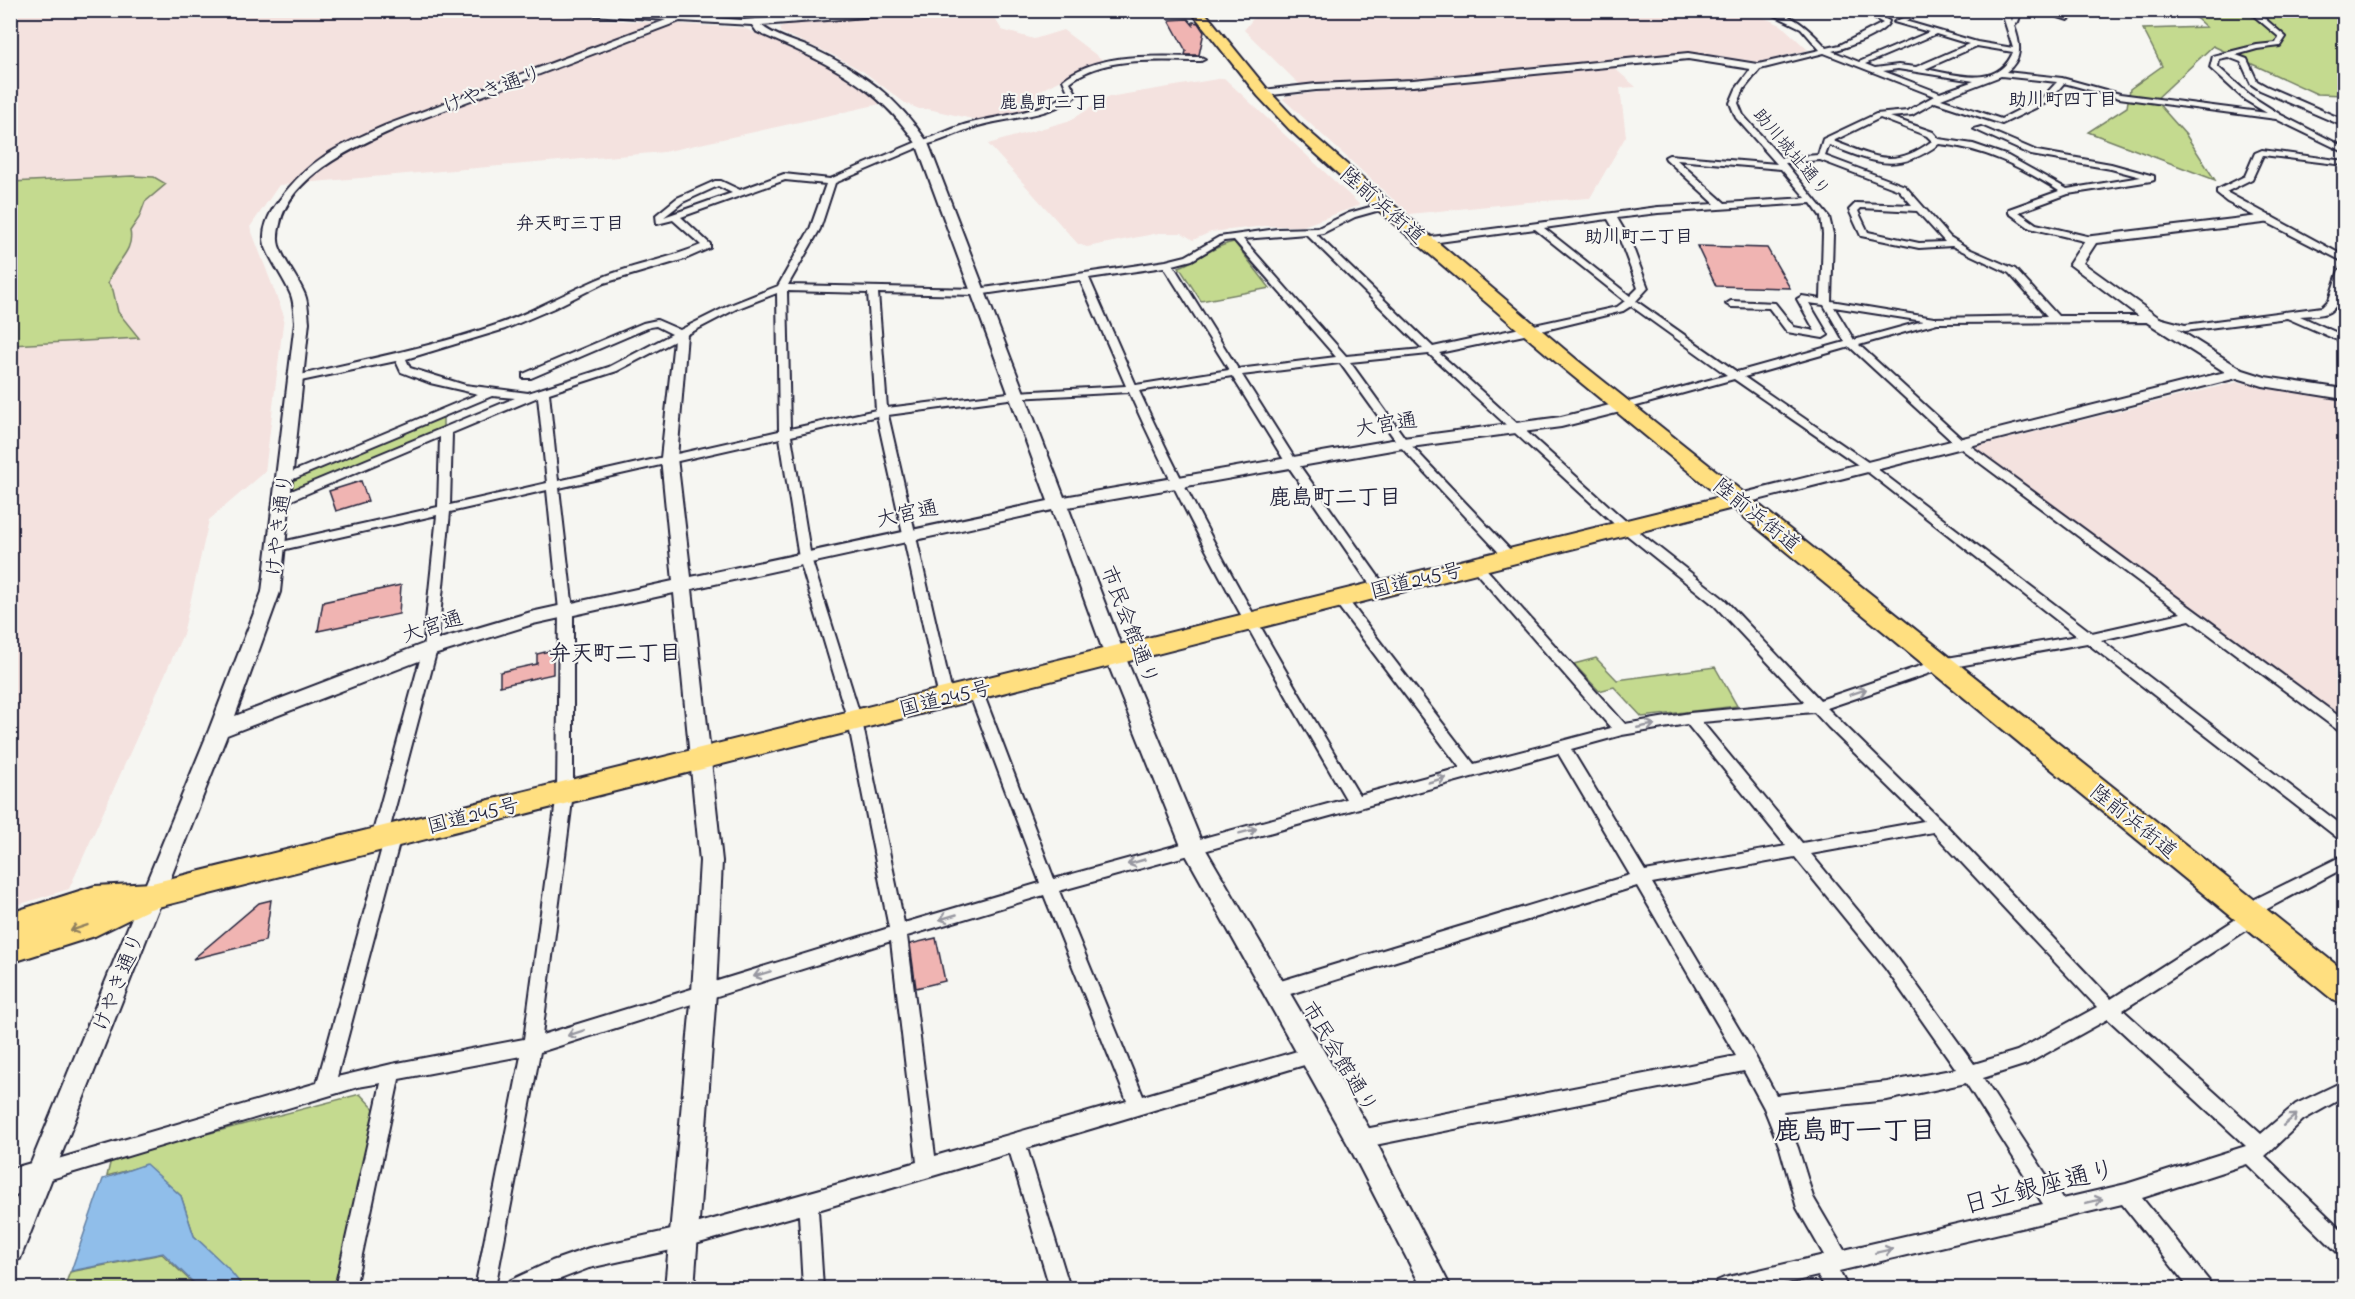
<svg xmlns="http://www.w3.org/2000/svg" width="2355" height="1299" font-family="'Indie Flower','Klee One',sans-serif">
<style>
.built{fill:#f4e2df}
.green{fill:#c4da8f;stroke:#737e65;stroke-width:1.5}
.water{fill:#90beea;stroke:#6480a4;stroke-width:1.5}
.building{fill:#f0b4b2;stroke:#22223b;stroke-width:1.5}
.lines{fill:none;stroke-linecap:round;stroke-linejoin:round}
.street-casing{stroke:#22223b;stroke-width:4}
.secondary-casing{stroke:#22223b;stroke-width:4}
.highway-casing{stroke:#22223b;stroke-width:4}
.street{fill:#f6f6f2;fill-rule:evenodd}
.secondary{fill:#f6f6f2;fill-rule:evenodd}
.highway{fill:#ffdf80;fill-rule:evenodd}
.oneway{stroke:#9797a0}
.oneway2{stroke:#90805e}
.labels{text-anchor:middle;stroke-width:4.5;stroke-linejoin:round;paint-order:stroke}
.far-neighbourhood-label{font-size:18px;font-weight:bold;fill:#22223b;stroke:#f6f6f2}
.far-street-label{font-size:18px;fill:#22223b;stroke:#f6f6f2}
.street-label{font-size:21px;fill:#22223b;stroke:#f6f6f2}
.neighbourhood-label{font-size:22px;font-weight:bold;fill:#22223b;stroke:#f6f6f2}
.near-street-label{font-size:26px;fill:#22223b;stroke:#f6f6f2}
.near-neighbourhood-label{font-size:27px;font-weight:bold;fill:#22223b;stroke:#f6f6f2}
</style>
<rect width="100%" height="100%" fill="#f6f6f2"/>
<filter id="ink" filterUnits="userSpaceOnUse"><feTurbulence type="fractalNoise" baseFrequency=".0167" numOctaves="2"/><feDisplacementMap in="SourceGraphic" scale="12" xChannelSelector="R" yChannelSelector="G"/><feConvolveMatrix kernelMatrix="1 2 1 2 8 2 1 2 1" color-interpolation-filters="sRGB"/></filter>
<g filter="url(#ink)">
<path class="built" d="M452 10 744 28 820 62 860 85 880 104 664 152 279 185 250 227 284 316 265 472 209 520 183 634 69 889 11 907V11Z
M1260 10H1746L1781 25 1808 50 1759 62 1700 53H1675L1402 80 1299 84 1244 30Z
M956 11H990L1002 30 1034 39 1063 30 1104 61 1080 70 1039 91 1031 108 1001 117 977 120 928 109H919L905 103 864 72 831 54 780 32V27L788 24Z
M1612 66 1636 87 1620 88 1626 136 1590 198 1528 202 1409 214 1283 99 1287 96 1327 91 1394 88Z
M1224 78 1360 205 1303 226H1265L1211 232 1193 240 1182 233H1159L1087 247 1078 244 988 144 1071 120 1108 97Z
M2237 382 2344 398V718L1975 447Z"/>
<path class="green" d="M2188 11H2344V95L2317 94 2213 46 2155 100 2186 135 2215 180 2088 132 2127 107 2130 89 2162 66 2143 29 2206 27Z
M132 176 154 177 166 184 145 202 139 218 130 231C135 252 112 264 108 283L113 290 118 312 139 338 11 345V182Z
M1234 242 1270 288 1201 301 1179 267C1198 260 1215 245 1234 242Z
M443 414V432L286 496 287 479Z
M1596 658 1617 680 1715 667 1737 706 1642 717 1614 687 1599 691 1574 664Z
M360 1094 376 1111 336 1288H244L221 1262 194 1236 181 1196 146 1165 107 1176 111 1159Z
M162 1254 198 1288H64L70 1272Z"/>
<path class="water" d="M146 1164 181 1196 194 1236 227 1267 244 1288H199L163 1253 71 1271 103 1179Z"/>
<path class="building" d="M1188 19 1193 25V22L1198 23 1204 32 1199 55H1185L1186 51 1169 20Z
M1697 246 1767 248 1790 288 1716 286Z
M361 481 368 501 336 511 329 491Z
M401 585 399 614 318 631 323 602Z
M553 650V674L500 686V672L537 664V654Z
M271 900 265 941 193 959 259 903Z
M936 938 945 981 916 988 910 944Z"/>
<g class="lines">
<defs>
<path id="street" d="M1764 10C1790 10 1810 30 1827 48L1840 45 1883 23 1872 17 1830 10 1874 13 1889 21C1887 33 1846 48 1832 51L1859 62 1929 32 1894 22 1920 10H1930L1905 21 1977 42 2013 48 2001 10H2008L2012 21 2015 10H2022L2018 22 2014 26C2021 45 2023 59 2006 72L2062 78 2120 94 2267 113 2245 100 2210 68 2213 56 2257 45 2276 43 2279 37 2247 10H2255L2286 37 2280 46 2257 49 2236 55 2247 59 2257 81 2266 86 2344 120V125H2341L2260 90 2251 84 2241 62 2228 57 2219 59 2218 67 2251 96 2281 115 2344 147V152L2276 119 2119 98 2064 83 2048 102 2002 124 1935 102 1912 115 1890 117 1933 132 1939 139 1973 144 2008 156 2067 189 2141 177 2111 169 2031 155 1974 129 1981 127 2037 151 2111 164 2154 176V180L2151 181 2068 194 2019 212 2036 224 2095 238V242L2092 243 2030 228 2009 213V209L2059 191C2021 167 1984 148 1939 144 1896 175 1874 162 1829 145L1825 156 1905 186 1950 237 1969 249 2015 269 2058 316H2151L2185 325 2322 307 2329 300 2339 270 2344 267C2344 282 2344 303 2329 312 2322 316 2308 315 2300 316L2344 336V343L2287 318 2185 331 2151 322 1937 323 1859 345 1964 441 2344 720V732L2339 731 2190 620 2101 640 2344 827V841L2339 839 2087 643 1942 669 1827 708 1942 821 2111 999 2247 912 2255 899 2344 855V868L2267 909 2259 922 2123 1010 2261 1134 2296 1104 2344 1081V1097L2303 1120 2265 1156 2344 1232V1255L2337 1252 2247 1164 2142 1198 2209 1281 2212 1288H2189L2122 1204 1839 1271 1848 1288H1826L1818 1276 1765 1288H1714L1717 1281 1724 1278 1824 1255 1797 1208 1780 1148 1764 1108 1744 1071 1360 1148 1353 1145 1351 1139 1353 1133 1360 1130 1736 1056 1637 886 1274 999 1268 996 1265 991 1268 986 1274 983 1630 875 1558 753 1059 891 1143 1096 1311 1047 1317 1049 1320 1055 1317 1061 1311 1063 1027 1148 1070 1288H1050L1010 1153 818 1210 823 1288H803L799 1215 685 1247 589 1268 537 1288H506L509 1281 552 1261 589 1248 685 1227 917 1162 891 941 540 1052 495 1288H475L521 1056 399 1079 355 1288H335L381 1083 358 1087 41 1182 34 1180 31 1173 34 1166 41 1164 317 1083 383 844 374 843 371 839 423 649 437 515 277 551 271 547 277 543 438 507 440 437 287 502H279L277 499 279 496 515 398 492 396 284 483 278 479 280 477 478 394 430 383 401 372 396 361 296 382 291 379 292 377C361 360 430 348 496 325 531 313 563 294 596 280 630 265 667 260 701 245L673 220 657 224 656 215 677 198 715 181H721L740 190 784 174 830 179 919 141C937 137 953 127 971 123 1004 115 1039 112 1069 94L1063 80C1100 51 1157 57 1201 57L1205 59 1201 61C1160 61 1104 55 1070 82L1077 95C1051 118 1004 117 972 128 956 133 941 142 924 145L835 183 820 229 788 285 977 289 1166 261 1186 256 1219 237 1277 229 1318 228 1349 213 1384 203 1388 206 1387 208 1355 217 1323 233 1316 234 1433 347 1617 307 1625 301 1535 229 1424 244 1419 241 1424 238 1658 207 1715 204 1666 159 1665 157 1669 155 1777 164 1736 118 1730 103 1736 89 1754 65 1820 50 1801 28ZM1936 34 1969 44 1916 67 1898 65 1875 68 1865 64ZM1977 46 2013 52C1998 90 1955 74 1925 69ZM1824 53 1934 96 1907 111 1876 114 1823 139 1818 155 1781 158 1743 115 1738 103 1744 89 1760 69ZM1898 69 1974 81 1940 93 1883 71ZM2001 76 2057 82 2042 98 2001 119 1941 99ZM1880 118 1927 136 1932 141C1893 170 1874 156 1833 141ZM1677 160 1781 169 1806 198 1725 203ZM1820 160 1899 190 1912 205 1856 203 1849 210 1861 236 1919 248 1952 246 2009 273 2047 316 1934 318 1831 301 1833 234 1829 217 1785 163ZM785 180 826 184 810 229 778 286 730 305 680 330 657 320 643 323 523 374V378H531L650 327 656 326 672 334 609 367 528 393 465 385 410 368 406 359 505 329 554 308 604 283 685 259 710 248V244L681 217ZM718 186 732 193 664 217 683 202ZM1811 203 1821 217 1823 234 1821 299 1802 296 1797 299 1815 331 1794 327 1775 303 1731 301 1726 304 1731 307 1769 308 1787 332 1823 338 1828 335 1809 303 1824 305 1845 342 1737 372 1636 301 1648 288 1630 240 1617 218 1658 213ZM1861 208 1917 211 1945 242 1919 243 1868 232 1858 211ZM1608 219 1620 240 1638 288 1630 296 1544 228ZM1306 234 1307 235 1423 349 1346 356 1243 239ZM1234 240 1336 357 1238 369 1173 265 1192 260 1224 241ZM1164 267 1229 370 1136 385 1089 278ZM1080 280 1126 386 1016 392 887 408 878 293 977 295ZM787 291 868 293 876 410 790 429ZM777 293 779 431 558 481 549 393 617 371 736 309ZM1631 306 1727 375 1618 405V409H1626L1734 379 1864 469 2077 636 1941 659 1820 700 1724 599 1630 525 1439 353 1529 334 1623 311ZM1834 307 1923 321 1854 340ZM1850 347 1956 445 2181 613 2092 633 1872 465 1744 377ZM1429 354 1622 531 1714 605 1805 702 1690 713 1625 724 1480 562H1472L1470 565 1472 568 1611 728 1474 764 1345 596 1340 595 1334 599 1335 602 1460 768 1359 795C1279 661 1204 533 1139 391L1232 376 1286 463 1375 592 1380 593 1386 589 1385 586 1297 462 1242 375 1340 363 1399 445 1506 560H1514L1516 557 1514 554 1407 441 1350 362ZM1129 392C1192 533 1268 665 1346 799L1054 879 982 690 975 685 968 690 1040 883 904 923 862 721 811 558 791 436 877 416 939 698 941 702H951L953 698 888 415 1016 398ZM538 397 547 483 450 505 452 433ZM780 438 799 558 848 721 889 928 542 1035 573 793V610L559 488ZM547 490 559 610 557 793 524 1039 392 1064 337 1077 401 836 398 832 389 831 437 649 450 512ZM1814 712 1828 727 1924 821 1802 843 1702 722ZM1687 724 1786 846 1645 871 1571 749 1622 735ZM1933 832 2097 1007 2017 1051 1974 1064 1898 959 1811 854ZM1795 857 1886 969 1956 1069 1887 1082 1776 1095 1755 1056 1652 883ZM1044 895 1127 1101 935 1156 907 936ZM2108 1019 2246 1146 2126 1184 2062 1199 1983 1078 2027 1064ZM1966 1083 2043 1204 1844 1250 1813 1197 1798 1148 1783 1111 1887 1100Z
M2047 10H2054L2071 18 2068 20 2052 15Z
M2262 150 2344 161V165L2263 155 2252 179 2226 192 2344 256V262L2227 202 2217 194V190L2245 176 2255 153Z"/>
<path id="secondary" d="M560 10H611L675 15 680 10H690L686 16 743 20 873 10H923L919 13 761 25C773 36 797 42 811 48 863 72 896 96 928 143L1064 497 1403 438 1561 417 1622 402 1628 404 1630 407 1628 410 1561 427 1403 448 1068 507 1125 656 1202 843 1370 1130 1451 1288H1422L1350 1148 1181 846 1105 656 1052 510 692 589 722 861 716 992 694 1288H665L692 992 700 861 674 593 533 624 437 654 227 735 24 1249 20 1259 10 1263V1213L18 1194 10 1197V1169L31 1163 209 730 262 592 295 322C294 313 294 303 291 295 284 278 271 262 265 245 261 231 269 213 278 202 309 158 341 145 389 124L666 20 564 13ZM680 21 752 25 757 32C822 61 875 82 916 143L1048 501 691 577 677 458 687 334 680 330 675 331 661 458 673 581 531 612 423 644 235 716 280 592 309 322C308 313 308 303 305 295 298 278 285 263 279 246 277 239 278 231 280 224 290 175 357 146 397 128Z
M1688 53 1757 64 1762 67 1757 70 1688 59 1413 86 1316 90 1263 96 1258 93 1263 90 1316 84 1413 80Z
M2267 215 2272 216 2273 219 2272 222 2096 243 2083 263 2158 317 2243 370 2265 377 2344 389V399L2263 386 2237 378 1738 505 1732 504 1729 500 1732 496 2225 372 2148 323 2069 264 2087 237 2092 236Z"/>
<path id="highway" d="M1190 10H1203L1268 90 1299 123 1390 202 1577 360 2344 971V1004L2333 1000 1733 508 150 909 95 936 10 963V913L95 886 152 883 1720 497 1563 368 1378 210 1289 129 1258 96Z"/>
</defs>
<use href="#street" class="street-casing"/>
<use href="#secondary" class="secondary-casing"/>
<use href="#highway" class="highway-casing"/>
<use href="#street" class="street"/>
<use href="#secondary" class="secondary"/>
<use href="#highway" class="highway"/>
</g>
<defs><path id="oneway-shaft" d="M-6 0H5M1.5-3L5.5 0L1.5 3" fill="none" stroke-width="1.6" stroke-linecap="round" stroke-linejoin="round" transform="scale(1.5)"/></defs>
<g class="oneway">
<use href="#oneway-shaft" transform="translate(1858 692) rotate(-19)"/>
<use href="#oneway-shaft" transform="translate(1646 726) rotate(-11)"/>
<use href="#oneway-shaft" transform="translate(1437 780) rotate(-16)"/>
<use href="#oneway-shaft" transform="translate(1248 831) rotate(-15)"/>
<use href="#oneway-shaft" transform="translate(1136 862) rotate(164)"/>
<use href="#oneway-shaft" transform="translate(948 917) rotate(164)"/>
<use href="#oneway-shaft" transform="translate(762 974) rotate(163)"/>
<use href="#oneway-shaft" transform="translate(576 1033) rotate(162)"/>
<use href="#oneway-shaft" transform="translate(2290 1120) rotate(-40)"/>
<use href="#oneway-shaft" transform="translate(2094 1201) rotate(-13)"/>
<use href="#oneway-shaft" transform="translate(1884 1251) rotate(-13)"/>
</g>
<use class="oneway2" href="#oneway-shaft" transform="translate(79 928) rotate(161)"/>
</g>
<g class="labels">
<g class="far-neighbourhood-label">
<text x="2063" y="105">助川町四丁目</text>
<text x="1054" y="108">鹿島町三丁目</text>
<text x="570" y="229">弁天町三丁目</text>
<text x="1639" y="242">助川町二丁目</text>
</g>
<g class="far-street-label">
<text transform="translate(1792 152) rotate(50)" y="6">助川城址通り</text>
</g>
<g class="street-label">
<text transform="translate(492 89) rotate(-20)" y="7">けやき通り</text>
<text transform="translate(1383 205) rotate(41)" y="7">陸前浜街道</text>
<text transform="translate(1386 424) rotate(-9)" y="7">大宮通</text>
<text transform="translate(907 513) rotate(-12)" y="7">大宮通</text>
<text transform="translate(1757 515) rotate(39)" y="7">陸前浜街道</text>
<text transform="translate(279 525) rotate(-83)" y="7">けやき通り</text>
<text transform="translate(1416 580) rotate(-14)" y="7">国道245号</text>
<text transform="translate(1130 625) rotate(69)" y="7">市民会館通り</text>
<text transform="translate(432 626) rotate(-18)" y="7">大宮通</text>
<text transform="translate(945 698) rotate(-14)" y="7">国道245号</text>
<text transform="translate(473 815) rotate(-14)" y="7">国道245号</text>
<text transform="translate(2134 821) rotate(39)" y="7">陸前浜街道</text>
<text transform="translate(118 982) rotate(-68)" y="7">けやき通り</text>
<text transform="translate(1340 1057) rotate(59)" y="7">市民会館通り</text>
</g>
<g class="neighbourhood-label">
<text x="1335" y="504">鹿島町二丁目</text>
<text x="615" y="660">弁天町二丁目</text>
</g>
<g class="near-street-label">
<text transform="translate(2039 1186) rotate(-14)" y="9">日立銀座通り</text>
</g>
<g class="near-neighbourhood-label">
<text x="1855" y="1139">鹿島町一丁目</text>
</g>
</g>
<rect width="2355" height="1299" fill="none" stroke="#f6f6f2" stroke-width="36"/>
<rect x="18" y="18" width="2319" height="1263" fill="none" stroke="#22223b" stroke-width="2" filter="url(#ink)"/>
</svg>
